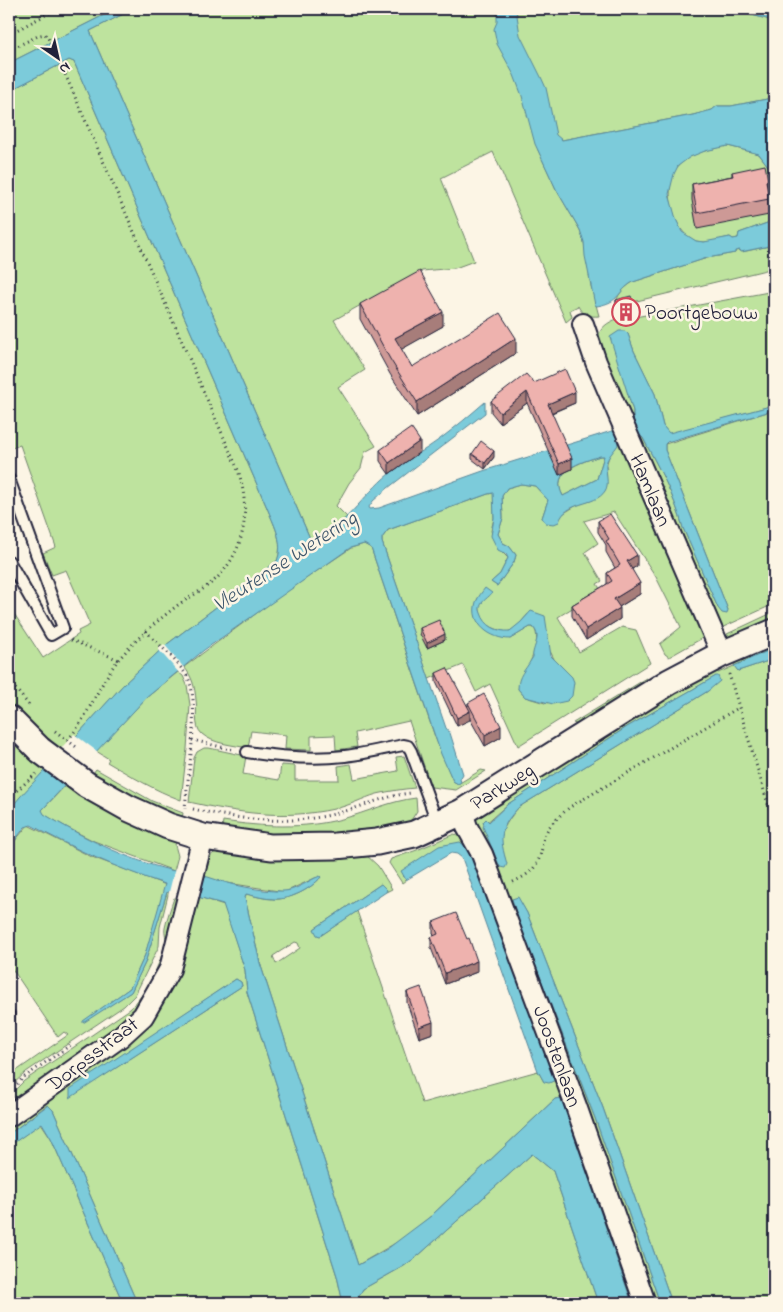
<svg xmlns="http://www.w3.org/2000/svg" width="783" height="1312" font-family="'Indie Flower',sans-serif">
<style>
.green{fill:#bee39e;stroke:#70826c;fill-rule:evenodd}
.water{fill:#7ccbda;stroke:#58879a;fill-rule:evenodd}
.pier{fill:#fcf5e5}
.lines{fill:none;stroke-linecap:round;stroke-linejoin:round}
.service-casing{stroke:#22223b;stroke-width:14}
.minor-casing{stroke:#22223b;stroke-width:24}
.tertiary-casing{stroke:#22223b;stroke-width:29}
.path{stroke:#22223b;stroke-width:3;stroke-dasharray:1 4;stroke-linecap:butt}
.service{stroke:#fcf5e5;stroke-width:10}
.minor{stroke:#fcf5e5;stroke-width:20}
.tertiary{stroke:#fcf5e5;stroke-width:25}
.tertiary-bridge-casing{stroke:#22223b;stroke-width:29;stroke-linecap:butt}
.path-bridge{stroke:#22223b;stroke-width:3;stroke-dasharray:1 4;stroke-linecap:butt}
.tertiary-bridge{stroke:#fcf5e5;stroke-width:25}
.wall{fill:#cd9996;stroke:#22223b}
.shaded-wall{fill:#a77d7a;stroke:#22223b}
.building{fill:#eeb2ae;stroke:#22223b}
.labels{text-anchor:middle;stroke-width:5;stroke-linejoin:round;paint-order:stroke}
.poi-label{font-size:21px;fill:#22223b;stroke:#fcf5e5;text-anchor:start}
.street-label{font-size:21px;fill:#22223b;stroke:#fcf5e5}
.water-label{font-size:22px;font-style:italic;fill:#3d556b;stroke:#fcf5e5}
</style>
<rect width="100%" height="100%" fill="#fcf5e5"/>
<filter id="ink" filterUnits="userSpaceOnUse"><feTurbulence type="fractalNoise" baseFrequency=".02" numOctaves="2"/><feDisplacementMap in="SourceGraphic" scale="10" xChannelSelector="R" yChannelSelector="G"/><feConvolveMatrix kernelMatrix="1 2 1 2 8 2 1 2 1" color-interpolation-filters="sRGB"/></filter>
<g filter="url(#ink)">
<path class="green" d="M9 9H116L9 63Z
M133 9H730L774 21V93L767 99 731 106H717L712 110 693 115 562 140 538 150 556 189 580 230 584 242 591 286 599 316C590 317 582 315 578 306L570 310 572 317 566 322 493 152 441 178 474 261 455 268 422 271 334 320 365 370 338 387 376 446 365 452 361 468 349 483 336 506 347 517 321 539 312 543 90 31Z
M69 60 74 62 268 510C275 527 284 543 277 561L166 645 124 684 9 810V606L43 658 79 634 78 631 90 625 66 570 52 575 43 553 56 547 20 445 9 449V91Z
M728 146 759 154 774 174V218L770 222 739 233 738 238 733 239 730 237C719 239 708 244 696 241 672 234 661 182 679 165 692 152 711 149 728 146Z
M774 245V268L616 306C615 296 625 287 633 282L707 258 735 253V251L740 250 742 252Z
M774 291V405L669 434 663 426 655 394 634 351 628 334 625 382 633 411V422L638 434 643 438C658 467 675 496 683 528L718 608 728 610 665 450V444L774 410V604L719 629 597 342C599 327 607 323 619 318L620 321 635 317Z
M577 339H580L706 636 669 657 665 654 660 644 681 627 656 577 614 512 584 521 598 543 585 552 602 581 597 584 601 590 558 617 579 652 622 627 636 630 650 663 518 746 490 684 476 692 463 665 429 679 382 542V538L388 530 488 494 494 493V518L491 531 502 552 508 558 500 574 491 582 497 586 514 562 516 555 509 546 503 543 498 534 503 518 502 496 507 488 521 484 535 486 548 500 542 518 561 515 577 505 593 500 606 480 607 463 609 456 616 447 618 440 615 431H612V421ZM478 598C480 603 479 605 480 610 481 625 494 629 507 632 516 629 522 621 528 614L548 638 549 649 555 661 572 677 545 703 525 697 518 689C524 673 545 640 533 627H530L510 639 478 623 476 604Z
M600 456H604L597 479 563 496C549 471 582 462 600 456Z
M364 544 371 548 435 737 453 781 458 784 481 770 486 771 456 790 431 787 409 721 355 733 357 747 336 750 335 735 311 736V750L285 749 286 735 251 731 248 748C234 745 213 744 202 734 193 726 198 710 196 700 195 687 192 676 184 667L277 598 351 548Z
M774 612V622L732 638 727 636V634Z
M774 641V648L735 666 738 671 774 659V1303H672L603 1108 527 913 518 898 519 923 595 1118 660 1303H650L475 820 476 817 715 667 718 673 734 666 738 657ZM716 676 708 691 519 807C511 816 500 830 501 843 502 850 505 857 506 864L484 825 508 804 627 727Z
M178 672 183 676 187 685 190 705 187 749 181 800C154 790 131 776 107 762L109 759 96 751 146 698Z
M647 678 646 687 582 726 573 723Z
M204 748H209L246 756 243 774 279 780 281 765 295 766V780H339L338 766 351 764 354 779 398 771 396 757 404 756 415 788C403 789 390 791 377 794 363 798 349 806 334 809 284 820 238 813 189 802L194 758 197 752Z
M96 769 152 801 183 813 182 819 163 812 91 776Z
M65 786 78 794 81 791 177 840 175 845 178 856 174 871 94 841 68 828 43 814 42 810Z
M416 798 417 811 408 825 380 832 280 837 222 828 223 821C263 827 303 829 342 819 368 812 390 801 416 798Z
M28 825 92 857 166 885 145 955 130 988 83 1022 131 992 145 963 167 892 169 891 160 927 159 946 135 995 124 1006 26 1072 9 1088V1076L68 1035 64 1032 58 1037 9 964V848Z
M454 834 466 837 641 1303H632L561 1098 555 1099 431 1216 404 1238 358 1265 260 963 245 898 246 894C255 896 265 899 274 899 290 900 311 889 321 877L315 878 285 892 221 882 205 877 210 856 217 851 364 853 378 866 392 889 386 892 387 890 381 884 314 929 320 936 357 911 422 1103 538 1071 544 1082 465 844 403 877 406 880 402 883 389 863 391 859 417 850ZM295 942 298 943 300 948 276 964 273 956Z
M199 897 224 905 245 970 247 992 337 1276 343 1303H137L53 1110 47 1105 9 1134V1126L131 1039 151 1021 185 949ZM236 979 241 982 242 986 105 1075H102L99 1071Z
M174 898 177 899 160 967 143 1000 129 1019 9 1104V1096L24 1081 130 1009C145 995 161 964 165 943 167 938 164 933 165 928 167 918 171 907 174 898Z
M41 1123 51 1138 123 1303H9V1146Z
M532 1154 553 1171 598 1303H358L357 1299 363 1289 404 1266 419 1255Z"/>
<path class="water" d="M116 9H133L90 31 312 543C341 531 364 494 389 474 405 461 424 451 440 439 456 427 470 415 485 402V413L388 488 373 501 369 507 370 509 379 508 483 471 615 430 618 445C614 451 608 456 606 464 605 472 610 484 605 491 595 507 566 500 559 522L554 524 546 523 542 518 548 500 535 486 521 484 507 488 502 496 503 518 498 534 503 543 509 546 516 555 514 562 497 586 491 582 500 574 508 558 506 554 498 550 491 536 494 518 493 493 488 494 388 530 382 538V542L446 728 450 733 463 774 460 779 461 782 458 784 453 781 441 754 371 548 364 544 350 548 204 650 146 698 42 810 44 814C80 836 128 860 170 870 182 873 195 874 208 877 228 884 262 892 283 891 294 891 305 883 315 878L320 876 321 877C311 889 290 900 274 899 265 899 255 896 246 894L245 898 260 963 358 1265 387 1249 431 1216 555 1099 561 1098 632 1303H598L553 1171 532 1154 419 1255 404 1266 363 1289 357 1299 358 1303H343L337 1276 247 992 245 970 223 904 176 891 167 892 145 963 131 992 83 1023V1021L130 988 145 955 165 884C118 869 74 849 31 825L25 827 9 848V810L20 797 124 684 166 645 277 561C284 543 275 527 268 510L74 62 69 60 9 91V63ZM600 456H604L597 479 563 496C549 470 582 462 600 456Z
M497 9H516L520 35 541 77 546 88 556 135 562 140 693 115 712 110 717 106H731L767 99 774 93V174L759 154 728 146 705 151 690 157 678 166 674 174 669 194 676 219 682 232 696 241 704 242 730 237 733 239 738 238 739 233 770 222 774 218V245L741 252 740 250 735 251V253L707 258 633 282C616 292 621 302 597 306L595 305 585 256 584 242 580 230 556 189 535 144 522 96 514 75 497 44 494 29 497 22Z
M730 9H774V21Z
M619 331H625L628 334 634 351 655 394 663 426 669 433 774 405V410L667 442 665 444V450L728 610 727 614 722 613 718 608 683 528C675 496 658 467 643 438 634 431 633 422 633 411L610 337Z
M485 588 492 593C489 597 482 601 481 605 479 609 480 610 481 613 485 626 497 632 510 631L521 622 531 611 545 616 551 656 572 677 574 682 572 696 567 701 553 704 525 697 518 689C518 675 525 671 531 660 535 654 532 659 533 653 535 643 541 636 533 627H530L510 639C491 639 469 624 476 602 478 597 482 592 485 588Z
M774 648V659L738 671 734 666Z
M716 676H718L720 681 708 691 519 807C499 828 499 837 507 864L505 868 500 867 483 827 484 825 483 822 486 819 489 822 508 804 627 727Z
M460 842 472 851 556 1080 549 1083 544 1082 538 1071 462 858 457 854 451 853 406 880 401 871 439 846Z
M381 884 387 890 386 892 320 936 317 935 314 929Z
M518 897 527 913 603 1108 672 1303H660L595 1118 519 923 512 899Z
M236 979 241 982 242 986 70 1098V1089Z
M48 1105 53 1110 137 1303H123L51 1138 42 1123 9 1146V1134Z"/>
<path class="pier" d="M164 644 185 669 180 674 158 649Z
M74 734 98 752 67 787 43 768Z
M175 868 205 874 199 899 176 893 169 894 168 896Z"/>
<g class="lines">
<defs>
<path id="service" d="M9 479 63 628 51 635 9 561
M247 752C280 757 312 760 345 756 364 754 384 749 403 745L408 746 411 751 437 822"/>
<path id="minor" d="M583 324 596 362 722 654
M462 812 467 827 482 854 576 1106 645 1303
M9 1116 120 1037 143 1016 170 969 203 837"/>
<path id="tertiary" d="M9 719 40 750
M87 785 128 808 168 826 203 837 271 847 335 846 377 842 414 834 462 812 669 682 722 654 774 632"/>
</defs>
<use href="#service" class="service-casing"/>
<use href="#minor" class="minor-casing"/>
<use href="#tertiary" class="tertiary-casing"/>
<path class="path" d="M9 34 57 9
M9 50 40 35 45 34 48 38 62 67 238 470C250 508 247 547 218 577 207 588 191 596 178 605 157 621 136 639 119 659 98 685 88 718 66 742
M146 631C158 644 180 663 188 678 201 704 187 778 185 809
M71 640 119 660
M729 674 774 824
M9 681 29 705
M192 740 234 750
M9 797 36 774
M193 809C241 820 290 826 338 813 363 807 386 795 412 793
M513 882C530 874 538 868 542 848 543 843 543 837 546 833 551 822 561 815 570 807L738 708
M17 1084 23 1078 72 1044"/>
<use href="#service" class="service"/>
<use href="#minor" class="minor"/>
<use href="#tertiary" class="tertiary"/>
<defs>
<path id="tertiary-bridge" d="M40 750 87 785"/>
</defs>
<use href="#tertiary-bridge" class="tertiary-bridge-casing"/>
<path class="path-bridge" d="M55 731 79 749"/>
<use href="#tertiary-bridge" class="tertiary-bridge"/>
</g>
<path class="wall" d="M732 172 768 195 769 199V215L697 229 692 200V184L732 176Z
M616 300 635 317 620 321 616 306Z
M360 304 443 326 401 349 412 367 516 353 417 416 390 374 360 319Z
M534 383 575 403 552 413 572 469 559 475 527 403 500 423 491 412V401Z
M380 450 420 452 389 474 380 461Z
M472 454 494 457 485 469 472 459Z
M598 521 637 566 632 569 640 594 619 607 620 619 586 640 572 616V605L607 584V573L615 568 606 552V545L598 532Z
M420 628 445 640 427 648 420 634Z
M436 673 468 706V703L501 737 485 746 470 719 457 726 436 682Z
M433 922 477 972 445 984 431 948V937L434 936 433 933Z
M407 992 433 1033 419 1038 407 1003Z"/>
<path class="shaded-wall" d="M768 180V196L766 181Z
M635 311V317L620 321V316Z
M443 312V326L395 353V338Z
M516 338V353L417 416V402Z
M527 392V403L500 423V413Z
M575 392V403L548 414V404Z
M420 441V452L389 474V463Z
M494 451V457L485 469V463Z
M572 458V469L559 475V464Z
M637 555V566L627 572V561Z
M640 583V594L614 610V599Z
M620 608V619L586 640V629Z
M445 634V640L427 648V643Z
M470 711V720L457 726V718Z
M501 726V737L485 746V735Z
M477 961V972L445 984V973Z
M15 1012V1023L9 1027V1016Z
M433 1022V1033L419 1038V1027Z"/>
<path class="building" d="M765 165 768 180 766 181 769 199 697 213 692 184 733 176 732 172Z
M420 271 443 312 395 338 412 367 500 313 516 338 417 402 390 359 360 304Z
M631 296 635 311 620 316 616 300Z
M565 369 575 392 548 404 572 458 559 464 527 392 500 413 491 401 526 374 534 383Z
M411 428 420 441 389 463 380 450Z
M481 441 494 451 485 463 472 454Z
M610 514 637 555 627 561 640 583 614 599 620 608 586 629 572 605 612 581 607 573 620 565 606 541 609 539 598 521Z
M439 620 445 634 427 643 420 628Z
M447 668 470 711 457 718 436 673Z
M484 694 501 726 485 735 468 703Z
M456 913 467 939 469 938 477 961 445 973 431 937 438 934 433 922Z
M421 987 433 1022 419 1027 407 992Z
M9 1002 15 1012 9 1016Z"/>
</g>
<defs>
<symbol id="building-ring" viewBox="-11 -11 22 22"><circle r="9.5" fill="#fcf5e5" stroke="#d1495b" stroke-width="1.5"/><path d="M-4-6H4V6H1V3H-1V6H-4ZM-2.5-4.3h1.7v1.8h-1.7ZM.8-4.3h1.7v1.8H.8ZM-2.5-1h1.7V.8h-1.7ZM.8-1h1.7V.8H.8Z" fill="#d1495b"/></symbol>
</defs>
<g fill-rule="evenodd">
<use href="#building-ring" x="610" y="296" width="32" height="32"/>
</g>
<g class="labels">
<g class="poi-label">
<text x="645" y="319">Poortgebouw</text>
</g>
<g class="street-label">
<text transform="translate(651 490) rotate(67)" y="7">Hamlaan</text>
<text transform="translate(502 786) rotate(-32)" y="7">Parkweg</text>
<text transform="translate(92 1054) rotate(-37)" y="7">Dorpsstraat</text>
<text transform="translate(558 1056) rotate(70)" y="7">Joostenlaan</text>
</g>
<g class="water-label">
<text transform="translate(284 560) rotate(-33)" y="8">Vleutense Wetering</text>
</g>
</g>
<rect width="783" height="1312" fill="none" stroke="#fcf5e5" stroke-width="30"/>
<rect x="15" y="15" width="753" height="1282" fill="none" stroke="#22223b" stroke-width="2" filter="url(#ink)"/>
<g transform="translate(58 58) rotate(146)" stroke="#fcf5e5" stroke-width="4" paint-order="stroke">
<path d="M0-4L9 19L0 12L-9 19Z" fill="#22223b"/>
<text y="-8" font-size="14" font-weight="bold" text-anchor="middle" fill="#22223b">N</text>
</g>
</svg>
